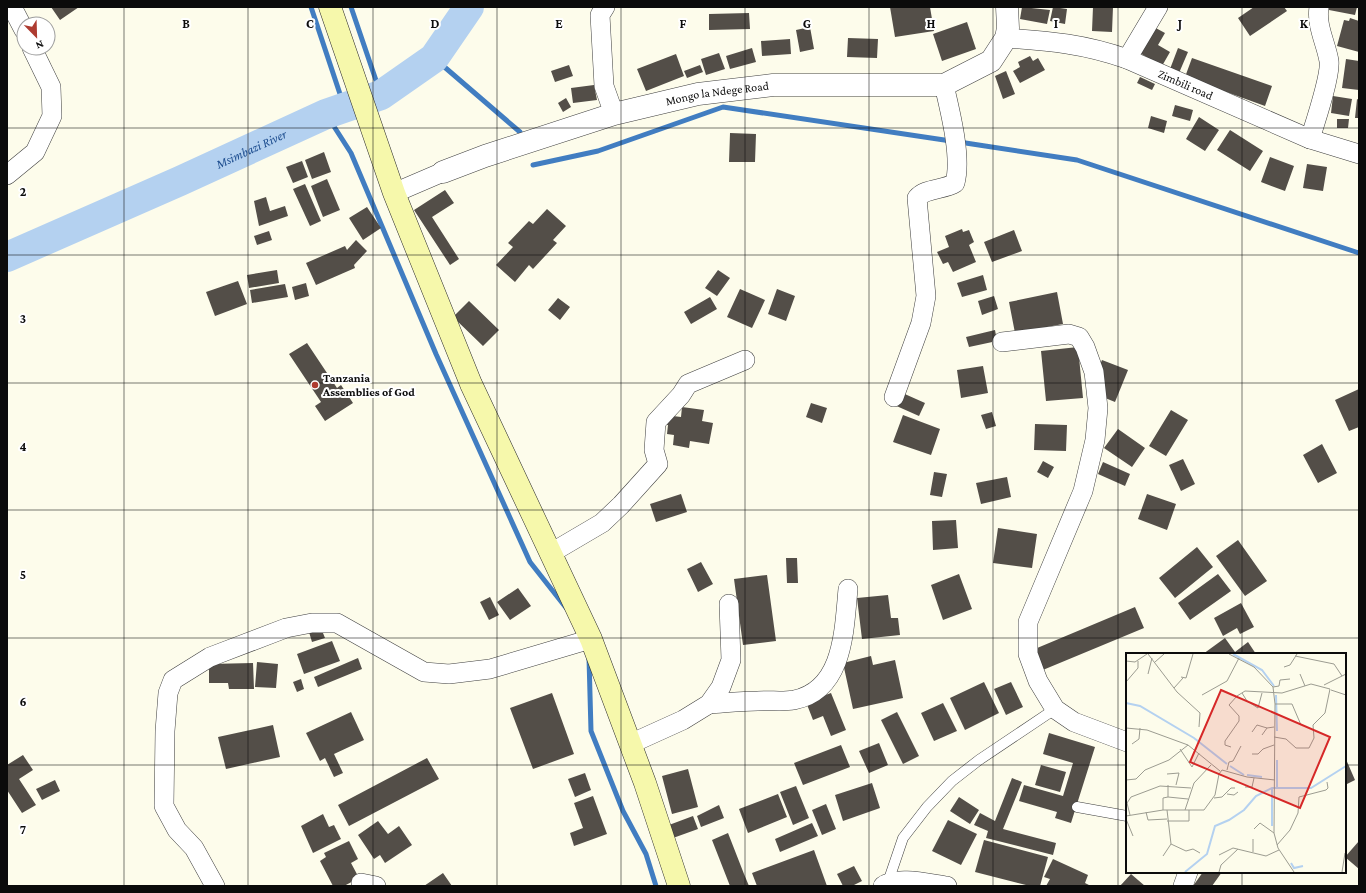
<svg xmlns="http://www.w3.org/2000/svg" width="1366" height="893" font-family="'Crimson Pro',serif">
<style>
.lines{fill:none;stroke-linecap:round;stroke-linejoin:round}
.stream{stroke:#417dc1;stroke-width:5}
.river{stroke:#b4d1f0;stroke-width:30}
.building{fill:#534e48}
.service-casing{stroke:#3e3e3e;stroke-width:11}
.minor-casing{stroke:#3e3e3e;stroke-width:20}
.tertiary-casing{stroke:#3e3e3e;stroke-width:23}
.secondary-casing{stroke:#2d2d2d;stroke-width:23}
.service{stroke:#fff;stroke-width:10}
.minor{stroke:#fff;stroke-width:19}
.tertiary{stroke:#fff;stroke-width:22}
.secondary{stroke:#f6f8ab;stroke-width:22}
.grid{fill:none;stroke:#0b0b0b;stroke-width:1;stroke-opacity:0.55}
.poi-dot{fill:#ae3b30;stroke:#fff;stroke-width:1.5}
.labels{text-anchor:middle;stroke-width:4;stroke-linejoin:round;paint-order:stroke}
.street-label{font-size:12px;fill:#0b0b0b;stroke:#fff}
.poi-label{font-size:12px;font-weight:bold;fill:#0b0b0b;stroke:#fff;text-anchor:start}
.water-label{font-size:13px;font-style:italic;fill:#205091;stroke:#fff}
.inset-river{fill:none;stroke:#b4d1f0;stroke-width:2}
.inset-road{fill:none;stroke:#9c9c91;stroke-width:1}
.view{fill:#d62828;fill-opacity:0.15;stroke:#d62828;stroke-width:2}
.inset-edge{fill:none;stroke:#0b0b0b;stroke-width:2}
.grid-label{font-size:13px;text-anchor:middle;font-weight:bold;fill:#0b0b0b;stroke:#fff;stroke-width:4;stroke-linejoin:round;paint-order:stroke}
</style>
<rect width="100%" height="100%" fill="#fdfceb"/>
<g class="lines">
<path class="stream" d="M311 7 345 109
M351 7 381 95
M434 58 520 132
M326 114 351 153 436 354 530 562 567 609
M959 142 1077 160 1359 253
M533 165 598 151 723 107 951 141
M589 658 591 731 623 811 646 854 656 886"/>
<path class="river" id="s1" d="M7 257 180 181 326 114 381 95 434 58 469 7"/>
</g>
<path class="building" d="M51 7H79L60 20Z
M890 7H930L934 31 895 37Z
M1022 7 1050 10 1047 24 1020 19Z
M1053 7 1067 9 1065 24 1050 21Z
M1093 7H1113L1112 32 1092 31Z
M1254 7H1284L1287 11 1250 36 1238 18Z
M1329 7H1357L1355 15 1329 10Z
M749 13 750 29 709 30V14Z
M1350 18 1359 21V52L1337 46 1344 20 1349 21Z
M967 22 976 49 942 61 933 34Z
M1152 26 1165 33 1158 45 1170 52 1162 66 1138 52Z
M810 27 814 49 800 52 796 30Z
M848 38 878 39 877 58 847 57Z
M790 39 791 54 762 56 761 41Z
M752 48 756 62 730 69 726 56Z
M1178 48 1188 52 1179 73 1170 69Z
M719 53 725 69 706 75 701 59Z
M676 54 684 76 646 91 637 69Z
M1030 56 1033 61 1038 58 1045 70 1020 83 1013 71 1020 67 1018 62Z
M1192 58 1272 86 1265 106 1185 77Z
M1346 59 1359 61V90L1342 88Z
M569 65 573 76 555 82 551 71Z
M700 65 703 72 687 78 684 71Z
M1006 71 1015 94 1003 99 995 76Z
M1140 77 1155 84 1152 90 1137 83Z
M594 85 597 100 573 103 571 88Z
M1333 96 1352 99 1349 116 1331 113Z
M566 98 571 107 563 112 558 103Z
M1357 99 1359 100V118H1355Z
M1175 105 1193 110 1190 121 1172 116Z
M1151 116 1167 121 1164 133 1148 128Z
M1199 117 1219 130 1205 151 1186 139Z
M1337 119H1349L1348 128H1337Z
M1230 130 1263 151 1250 171 1217 150Z
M730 133 756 134 755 162H729Z
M324 152 331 172 312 179 305 160Z
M1270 157 1294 166 1285 191 1261 182Z
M302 161 308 177 293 183 286 167Z
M1307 164 1327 167 1323 191 1303 188Z
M327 179 340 210 323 217 311 186Z
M305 184 321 221 310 226 293 189Z
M445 190 454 203 432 217 459 259 450 265 414 210Z
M266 197 270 211 285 206 288 216 259 226 254 201Z
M367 207 381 228 363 240 349 218Z
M547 209 566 226 553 240 557 243 533 269 529 265 515 282 496 265 513 247 508 243 529 221 533 224Z
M962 229 963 232 969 230 974 242 969 245 976 262 953 272 948 262 943 264 937 252 949 247 945 236Z
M1014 230 1022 251 992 262 984 242Z
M269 231 272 240 257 245 254 236Z
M356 240 367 251 354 265 355 268 316 285 306 263 345 246 347 250Z
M277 270 279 283 249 288 247 275Z
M718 270 730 278 717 296 705 288Z
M983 275 987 290 962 297 957 283Z
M238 281 247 304 215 316 206 292Z
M306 283 309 296 295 300 292 287Z
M285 284 288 297 252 303 250 290Z
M740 289 765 300 752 328 727 317Z
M777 289 795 296 786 321 768 314Z
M1057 292 1063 324 1015 333 1009 302Z
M994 296 998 309 982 315 978 301Z
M710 297 717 309 691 324 684 312Z
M558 298 570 307 560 320 548 310Z
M469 301 499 330 483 346 453 317Z
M995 330 997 341 969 347 966 337Z
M307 343 337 388 341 385 353 403 325 421 315 406 321 402 289 354Z
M1078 347 1083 398 1046 401 1041 351Z
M1102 360 1128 370 1115 402 1088 391Z
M983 366 988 393 961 398 957 370Z
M1359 389V427L1349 431 1335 400Z
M898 391 925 403 919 416 892 404Z
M811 403 827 408 822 423 806 417Z
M682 407 704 410 702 421 713 423 709 444 690 441 689 448 673 445 674 435 667 434 668 425 663 424 665 415 681 417Z
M1171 410 1188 420 1166 456 1149 446Z
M992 412 996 426 986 429 981 415Z
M903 415 940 429 931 455 893 442Z
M1035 424 1067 425 1066 451 1034 450Z
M1118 429 1145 448 1132 467 1104 448Z
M1322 444 1337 473 1318 483 1303 455Z
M1183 459 1195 484 1181 491 1169 465Z
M1043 461 1054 467 1048 478 1037 472Z
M1103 462 1130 474 1125 486 1098 474Z
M934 472 947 474 942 497 930 495Z
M1007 477 1011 497 981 504 976 483Z
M681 494 687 512 656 522 650 504Z
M1147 494 1176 504 1167 530 1138 519Z
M956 520 958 548 933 550 932 521Z
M998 528 1037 534 1032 568 993 563Z
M1238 540 1267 581 1245 596 1216 556Z
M1197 547 1213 567 1175 598 1159 578Z
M786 558H797L798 583H787Z
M701 562 713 584 698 592 687 569Z
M959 574 972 609 943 620 931 585Z
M1218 574 1231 591 1190 620 1178 603Z
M767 575 776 641 743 645 734 579Z
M518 588 531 606 510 620 497 602Z
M888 595 891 618H898L900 635 862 639 857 598Z
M490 597 499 615 489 620 480 602Z
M1241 603 1254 627 1240 634 1237 628 1223 636 1214 618Z
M1135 607 1144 628 1038 672 1030 651Z
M321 628 325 638 312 642 309 632Z
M1225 638 1235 652 1248 642 1256 654H1203Z
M332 641 340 661 304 674 297 654Z
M871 656 873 665 895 660 903 698 853 709 843 663Z
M358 658 362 669 318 687 314 677Z
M257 662 278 664 276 688 255 687Z
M253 663 254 689H229L228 683H209V664Z
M301 679 304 689 297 692 293 682Z
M984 682 999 713 965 730 950 698Z
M1011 682 1023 707 1006 715 994 689Z
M552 693 574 754 533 769 510 708Z
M831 693 846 730 831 736 823 716 813 720 806 702Z
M943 703 957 731 934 741 921 713Z
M351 712 364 740 334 754 343 773 334 777 325 758 320 761 306 733Z
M897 712 919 756 903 764 881 720Z
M273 725 280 757 226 769 218 737Z
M1049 733 1095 747 1071 823 1055 818 1057 812 1019 801 1024 785 1063 796 1073 763 1043 754Z
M879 743 888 765 869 773 859 751Z
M841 745 850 767 803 785 794 763Z
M23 755 33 770 19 779 36 805 22 813 7 790V765Z
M1345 757 1355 780 1345 785Z
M427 758 439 779 349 826 338 805Z
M1041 765 1066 772 1060 792 1035 785Z
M688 769 698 807 672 814 662 776Z
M585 773 591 790 575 797 568 779Z
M1012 778 1022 782 1003 829 1056 843 1053 855 986 838 988 831 974 825 980 813 995 821Z
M55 780 60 791 42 800 36 789Z
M872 783 880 808 843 821 835 795Z
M796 786 809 818 793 825 780 792Z
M778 794 787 817 748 833 739 809Z
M593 796 607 834 574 846 570 833 583 828 574 803Z
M959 797 979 810 970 824 950 811Z
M826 804 836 829 822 835 812 810Z
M719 805 724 818 701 827 697 816Z
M323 814 329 827 334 825 341 839 313 853 301 826Z
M693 816 698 829 673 838 669 825Z
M948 820 977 834 961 865 932 851Z
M378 821 388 834 399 826 412 845 385 863 380 855 374 859 358 835Z
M812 823 818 836 780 852 775 839Z
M728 833 744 874 749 886H730L712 840Z
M984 840 1048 857 1040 886H1030L975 872Z
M349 841 358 859 351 863 359 878 344 886H333L320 861 326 857 324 853Z
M1359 841V869L1345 857Z
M814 850 827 886H757L752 873Z
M1053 859 1088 875 1085 883 1091 886H1046L1050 879 1044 877Z
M854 866 862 881 852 886H843L837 874Z
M1203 872H1222L1212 886H1193Z
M443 873 452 886H424Z
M1131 874 1145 886H1120Z"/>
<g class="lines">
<defs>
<path id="service" d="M1077 807 1127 816
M888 882 903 838 927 807 952 781 979 760 1055 709"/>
<g id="minor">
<path d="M12 7 24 30"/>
<path d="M605 7 600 15 604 86 614 114"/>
<path id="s2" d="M1006 38C1050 41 1085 44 1127 59L1310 139 1359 154"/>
<path d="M1127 59 1158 7"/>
<path d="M1310 139C1315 123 1331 75 1329 61 1326 43 1316 26 1319 7"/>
<path d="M7 175 35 152 52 116 51 87 32 48"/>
<path d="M394 193 443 172"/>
<path d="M1002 342 1069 334 1079 337 1085 347 1094 372 1098 408 1095 440 1083 491 1028 622V654L1038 681 1055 709 1074 722 1127 742"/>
<path d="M894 397 921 323 926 296 917 198C925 188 944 190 955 183 962 157 950 111 944 85"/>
<path d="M551 553 602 523 621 505 658 464 654 450 656 422 681 395 688 384 745 360"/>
<path d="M709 704C725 703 741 701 758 701 770 700 782 702 794 700 844 690 844 630 848 589"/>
<path d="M630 744 683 720 709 704 721 687 731 660 729 604"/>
<path d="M361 883 376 886"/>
<path d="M215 886 194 848 177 830 164 806 165 731 168 693 173 680 210 657 286 628 312 623H337L424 672 449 674 490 669 591 639"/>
<path d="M883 886C896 875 931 884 947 886"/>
<path d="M1183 886 1188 872"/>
</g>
<g id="tertiary">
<path id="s3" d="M443 172 485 156 614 114 698 94 773 85H944L991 61 1006 38 1008 28 1007 7"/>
</g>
<path id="secondary" d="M330 7 394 193 471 384 591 639 645 783 679 886"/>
</defs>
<use href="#service" class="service-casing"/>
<use href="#minor" class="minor-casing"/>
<use href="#tertiary" class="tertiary-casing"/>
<use href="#secondary" class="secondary-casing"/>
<use href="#service" class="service"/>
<use href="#minor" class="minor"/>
<use href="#tertiary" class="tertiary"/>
<use href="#secondary" class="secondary"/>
</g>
<path class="grid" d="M124 7V886M248 7V886M373 7V886M497 7V886M621 7V886M745 7V886M869 7V886M993 7V886M1118 7V886M1242 7V654M7 128H1359M7 255H1359M7 383H1359M7 510H1359M7 638H1359M7 765H1127M1345 765H1359M1242 872V886"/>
<circle class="poi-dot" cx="315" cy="385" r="4"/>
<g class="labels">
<g class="street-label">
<text dy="4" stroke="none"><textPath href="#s2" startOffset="187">Zimbili road</textPath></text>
<text dy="4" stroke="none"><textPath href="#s3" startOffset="286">Mongo la Ndege Road</textPath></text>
</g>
<g class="poi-label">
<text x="323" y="382">Tanzania<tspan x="323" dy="14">Assemblies of God</tspan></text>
</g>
<g class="water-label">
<text dy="5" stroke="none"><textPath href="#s1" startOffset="267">Msimbazi River</textPath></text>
</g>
</g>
<g transform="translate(1126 653)">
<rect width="220" height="220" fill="#fdfceb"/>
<path class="inset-river" d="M107 1 136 17 148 33M150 42 151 78M0 50 14 53 68 85 101 111M151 107V135M104 113 118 122M121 122 136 124M146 173V135M165 210 168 215 177 213M59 219 81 201 89 173 103 167 118 157 130 143 146 135H185L220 113"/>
<path class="inset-road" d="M22 1 51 39 74 60 73 74M103 1 128 14 147 34 149 51 148 180 152 195 168 219M169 3 208 11 216 23M0 8 9 9 21 1M29 9 38 1M158 14 164 12 171 1M22 21 26 5M174 21 179 33M55 24 60 25 67 1M0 29 12 15V8M198 32 220 21M147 34 153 33 154 27 164 26M48 35 57 25M205 37 220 42M116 40 121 48 132 55 136 40M76 42 101 28 113 5M149 51H166L175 72M0 75 21 77 62 92 94 118M126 79 131 72 141 75M136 82 141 75 148 74M6 91 13 86 14 75M105 94 99 92V88L113 68V63L103 52 111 43 119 38 156 40 185 31 204 36 199 60 187 72 188 85 183 95H170L160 86 148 84M54 96 66 114M126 101H132L137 96 148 92M66 114 73 100M101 117 103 109 107 108 115 93M41 121 53 120 50 132M0 127 10 126 19 117 43 107 62 92M119 134H126L128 125M101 141 108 142 112 139M42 144 62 146M88 145 96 144 105 135H109M37 157V145L42 144V132M41 157 45 191 60 198 67 196 74 200M59 157 68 130 85 112M20 159 22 167 41 166M4 162 1 150 5 144 34 133 65 135M0 163 37 157H78L89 142 93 121 96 117 121 124 149 127M0 166 7 183M41 168H63V157M128 176 134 170 148 180M151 192 164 177 172 160 173 144 200 137 202 135 201 129M127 199V186M93 202 107 195 140 203 153 197M37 203 45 191M93 219 95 212 112 196M216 219 219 200"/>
<path class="view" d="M95 37 204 84 174 155 64 109Z"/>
<rect width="220" height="220" class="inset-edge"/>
</g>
<g class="grid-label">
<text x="186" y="28">B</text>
<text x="310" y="28">C</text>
<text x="435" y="28">D</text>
<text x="559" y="28">E</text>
<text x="683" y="28">F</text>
<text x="807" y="28">G</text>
<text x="931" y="28">H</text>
<text x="1056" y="28">I</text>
<text x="1180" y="28">J</text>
<text x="1304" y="28">K</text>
<text x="23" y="196">2</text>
<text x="23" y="323">3</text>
<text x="23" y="451">4</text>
<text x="23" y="579">5</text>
<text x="23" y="706">6</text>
<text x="23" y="834">7</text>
</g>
<rect width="1366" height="893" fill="none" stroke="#0b0b0b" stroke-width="16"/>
<g transform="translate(36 36) rotate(157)"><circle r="19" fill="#ffffff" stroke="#9d9d9d"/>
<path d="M0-3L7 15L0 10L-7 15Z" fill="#ae3b30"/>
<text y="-6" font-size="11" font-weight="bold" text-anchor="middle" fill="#0b0b0b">N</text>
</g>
</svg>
